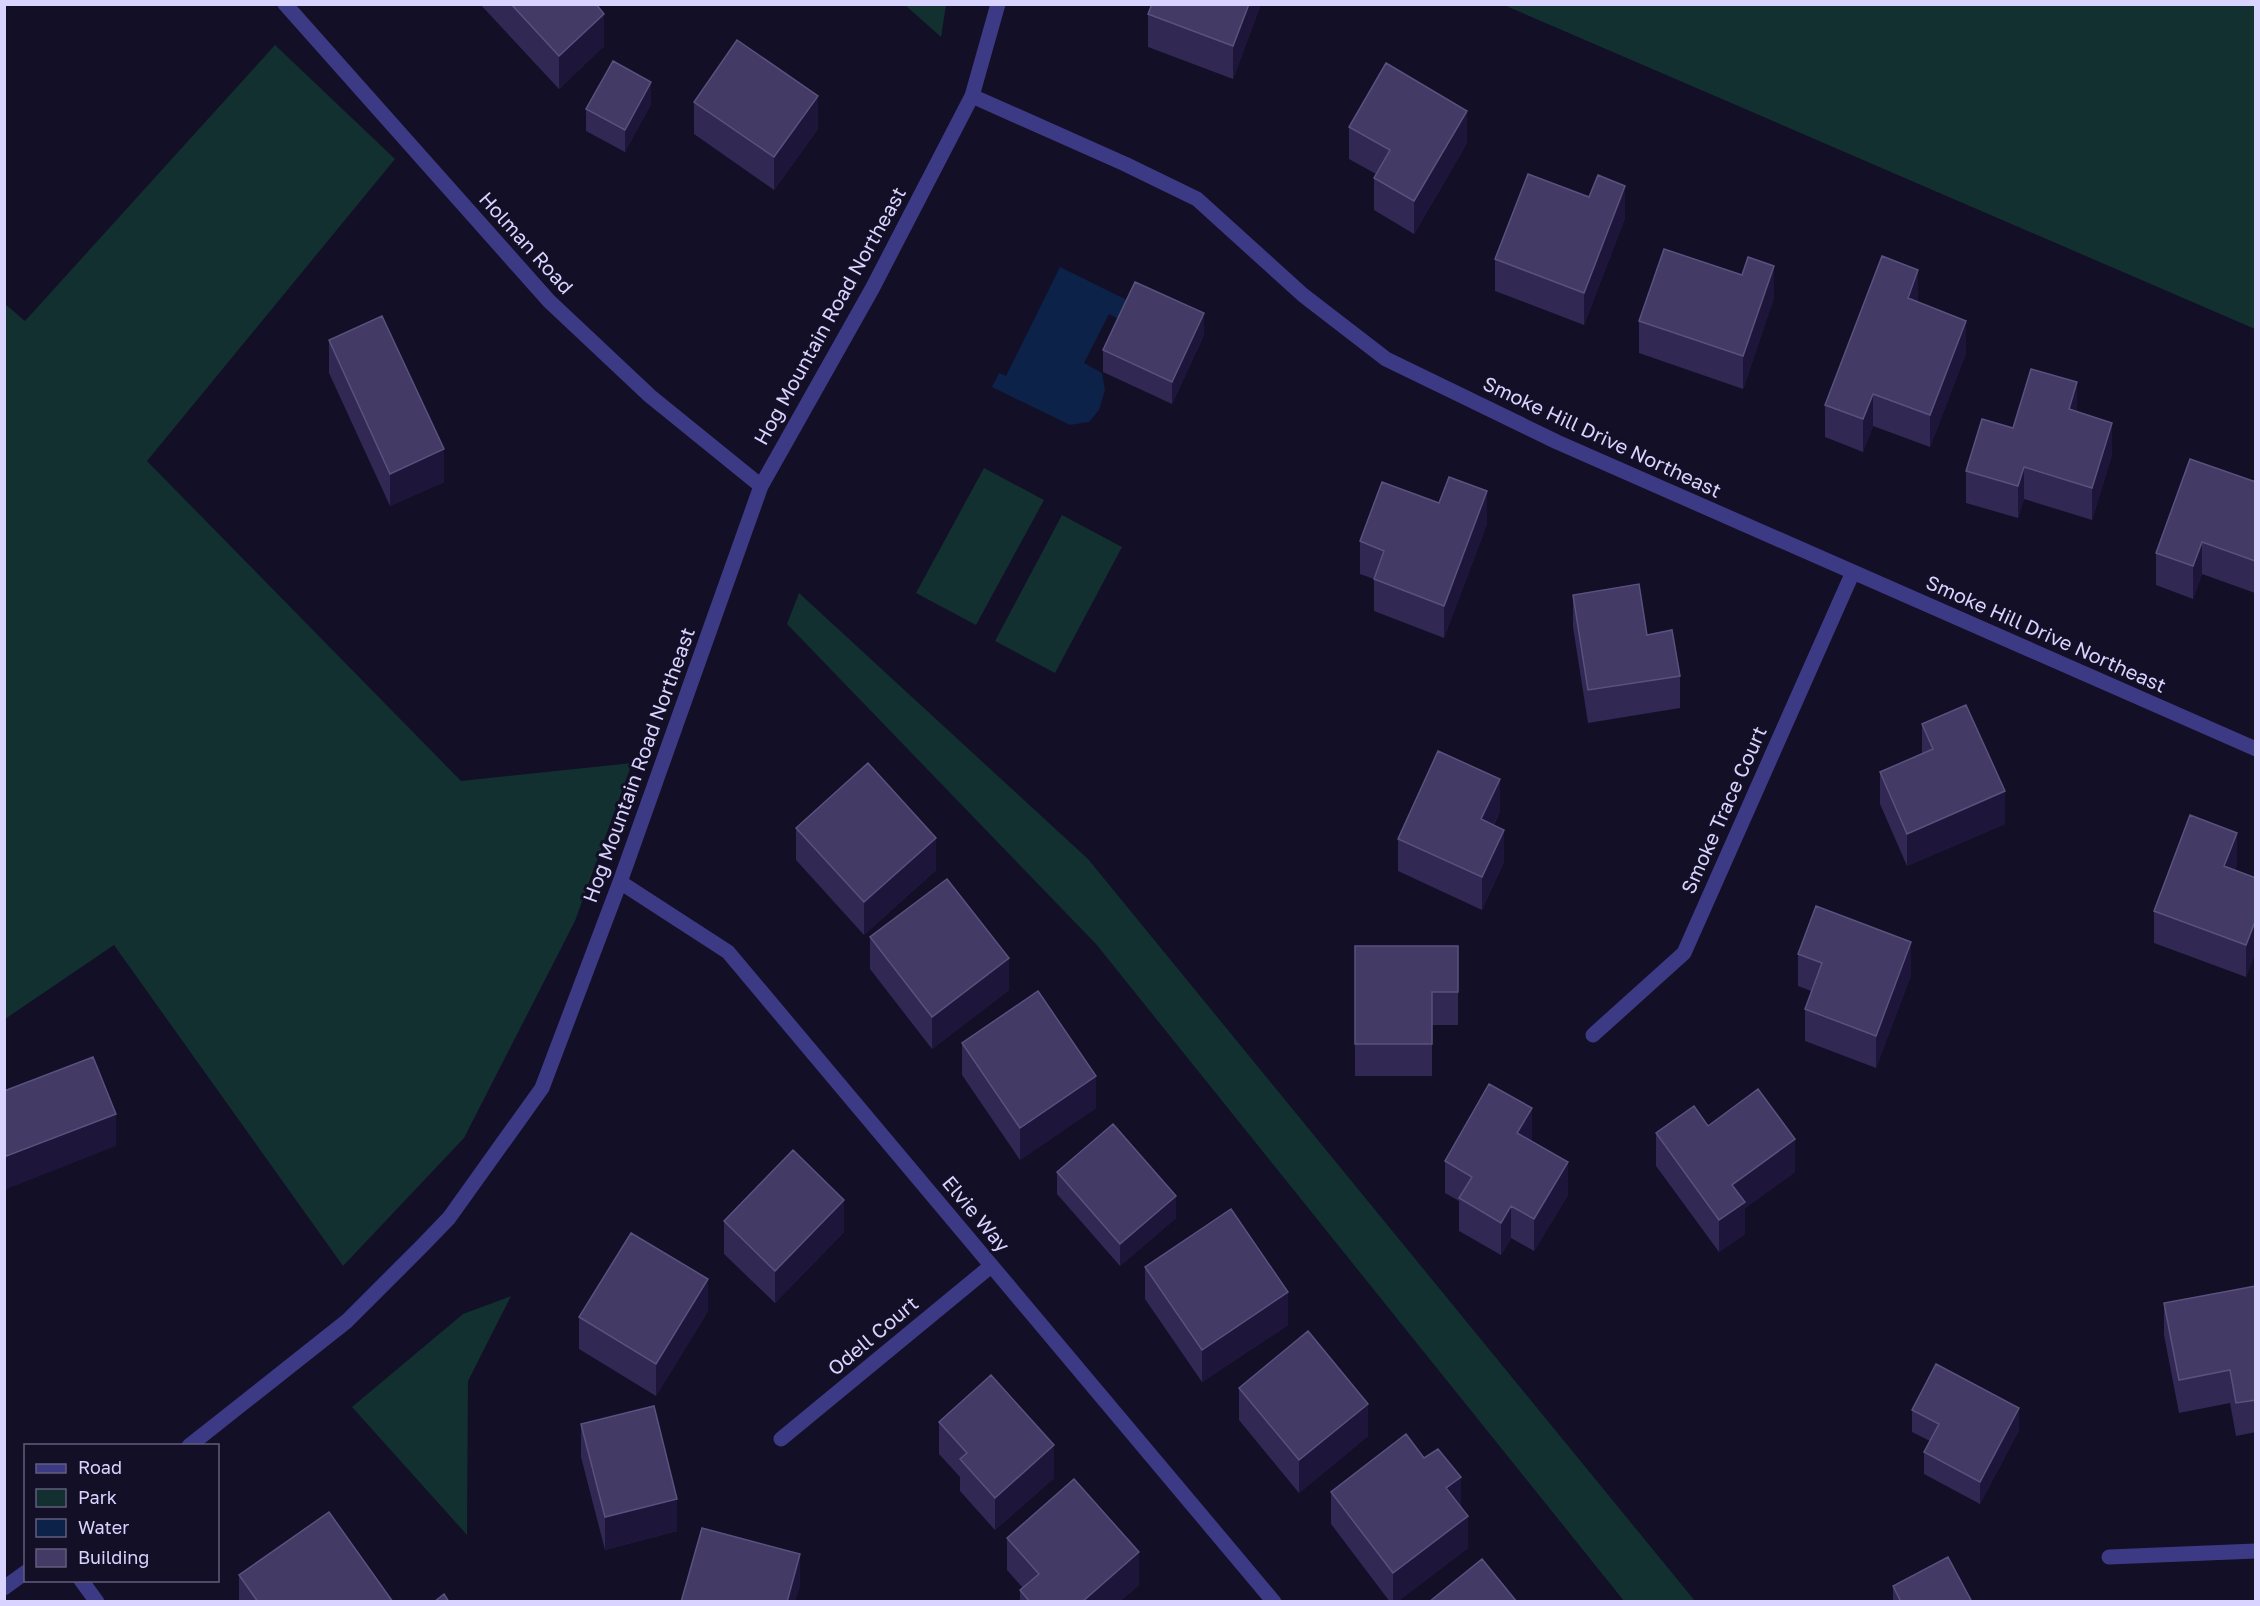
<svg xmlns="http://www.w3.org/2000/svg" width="2260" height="1606" font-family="'Golos Text',sans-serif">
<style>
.green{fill:#12302f}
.water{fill:#0c2248}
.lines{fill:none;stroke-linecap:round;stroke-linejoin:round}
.minor{stroke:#3d3a85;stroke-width:15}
.wall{fill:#312854}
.shaded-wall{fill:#1d163a}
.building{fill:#433a66;stroke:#5a527e;stroke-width:1.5}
.labels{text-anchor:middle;stroke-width:6;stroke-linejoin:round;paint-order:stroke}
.street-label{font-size:20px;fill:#d9d4ff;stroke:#130f26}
</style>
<rect width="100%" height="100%" fill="#130f26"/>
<path class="green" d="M905 5H946L941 37Z
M1504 5H2255V329Z
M275 45 395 159 147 461 461 781 632 763 575 921 464 1138 343 1266 114 945 5 1019V304L25 321Z
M984 468 1044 500 976 625 916 593Z
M1062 515 1122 547 1055 673 995 641Z
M799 593 1088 859 1695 1601H1624L1096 944 787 624Z
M511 1296 468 1381 467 1535 352 1407 463 1314Z"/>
<path class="water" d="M1060 267 1129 301 1120 320 1109 314 1084 363 1102 373 1105 390 1099 410 1089 422 1070 425 992 387 999 373 1006 376Z"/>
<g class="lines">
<path class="minor" d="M285 4 549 301 650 396 761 486
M972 96 1125 164 1197 199 1303 295 1386 359 1557 442 2256 749
M620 882 728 952 1274 1602
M1593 1035 1684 953 1853 572
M781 1439 991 1266
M189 1446 347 1321 421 1247 449 1218 542 1088 620 882 761 486 872 289 972 96 998 4
M2109 1557 2256 1551
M81 1580 97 1602
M4 1588 26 1572"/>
</g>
<path class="wall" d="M480 4H596L604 46 559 89Z
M1261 4 1233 79 1148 47V14Z
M694 102 818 129 774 190 694 134Z
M651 104 625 152 586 131V109Z
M1349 127 1467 143 1414 234 1374 210V178L1376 174 1349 159Z
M1589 197 1625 218 1584 325 1495 291V259Z
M1774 298 1743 389 1639 353V321Z
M1918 302 1966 353 1930 447 1873 426 1863 452 1825 437V405Z
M1204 335 1172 404 1103 372V350Z
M329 340 444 482 390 506 329 373Z
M2077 412 2112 455 2092 520 2024 499 2018 518 1966 503V471L2013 428Z
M2256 482 2255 593 2202 574 2193 599 2156 585V553Z
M1487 524 1444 638 1374 611V579L1360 574V541Z
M1573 595 1647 635 1680 676V708L1588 723 1573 627Z
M1922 724 2005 824 1907 866 1880 804V772L1922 753Z
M1500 811 1494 825 1504 862 1482 910 1398 871V839Z
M796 828 936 870 864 935 796 860Z
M2237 865 2235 870 2256 878V951L2246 977 2154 943V911Z
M870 937 1009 990 932 1049 870 969Z
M1355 946H1458V1025H1432V1076H1355Z
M1798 954 1911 975 1876 1068 1805 1041V1009L1811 991 1798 986Z
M962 1043 1096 1108 1020 1160 962 1075Z
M1708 1126 1795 1172 1745 1208V1234L1719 1252 1656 1166V1133Z
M1531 1141 1568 1195 1534 1251 1511 1238 1501 1255 1459 1231V1201L1445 1193V1161Z
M1057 1172 1176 1218 1120 1266 1057 1194Z
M724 1221 844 1232 775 1303 724 1254Z
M1145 1267 1288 1325 1202 1382 1145 1299Z
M2256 1286V1432L2236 1436 2230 1403 2179 1413 2164 1335V1303Z
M708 1311 656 1396 579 1349V1317Z
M1239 1388 1368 1436 1299 1493 1239 1420Z
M1912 1410 2019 1430 1980 1504 1924 1474V1452L1930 1441 1912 1432Z
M939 1422 1054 1478 995 1530 960 1491V1477L939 1454Z
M581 1424 677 1531 605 1550 581 1457Z
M1331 1492 1461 1506 1468 1548 1397 1602H1390L1331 1524Z
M1007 1538 1139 1585 1119 1602H1020V1590L1023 1588 1007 1570Z
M239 1575 393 1602H239Z
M1893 1586 1972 1602H1893Z"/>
<path class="shaded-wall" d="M1249 4H1261L1233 79V46Z
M604 14V46L559 89V56Z
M651 82V104L625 152V130Z
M818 96V129L774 190V157Z
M1467 111V143L1414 234V201Z
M1625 186V218L1584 325V293Z
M1774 266V298L1743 389V356Z
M1918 270V303L1908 298Z
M1204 313V335L1172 404V382Z
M1966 321V353L1930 447V415Z
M2077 382V415L2069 409Z
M1873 394V426L1863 452V419Z
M2112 423V455L2092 520V488Z
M444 449V482L390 506V474Z
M2024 467V499L2018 518V486Z
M1487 491V524L1444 638V606Z
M2202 542V574L2193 599V566Z
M1500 779V811L1481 851V819Z
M2005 791V824L1907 866V834Z
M1504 830V862L1482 910V877Z
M2237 833V865L2224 898V866Z
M936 838V870L864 935V902Z
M2256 919V951L2246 977V945Z
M1911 942V975L1876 1068V1036Z
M1009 958V990L932 1049V1017Z
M1096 1076V1108L1020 1160V1128Z
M1532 1108V1141L1517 1133Z
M116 1114V1146L4 1190V1157Z
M1795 1139V1172L1745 1208V1234L1719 1252V1220L1732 1185Z
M1568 1162V1195L1534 1251V1219Z
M1176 1196V1218L1120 1266V1244Z
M844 1200V1232L775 1303V1271Z
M1511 1206V1238L1501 1255V1223Z
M708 1279V1311L656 1396V1364Z
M1288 1292V1325L1202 1382V1350Z
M1368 1404V1436L1299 1493V1460Z
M2019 1408V1430L1980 1504V1482Z
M1054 1445V1478L995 1530V1498Z
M1461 1477V1510L1446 1488Z
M677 1499V1531L605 1550V1517Z
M1468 1516V1548L1397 1602H1393V1573Z
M1139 1552V1585L1119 1602H1082Z
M800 1554V1587L795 1602H787Z"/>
<path class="building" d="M511 4H596L604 14 559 56Z
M1152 4H1249L1233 46 1148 14Z
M737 40 818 96 774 157 694 102Z
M613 61 651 82 625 130 586 109Z
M1386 63 1467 111 1414 201 1374 178 1390 150 1349 127Z
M1528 174 1589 197 1598 175 1625 186 1584 293 1495 259Z
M1664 249 1742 275 1748 257 1774 266 1743 356 1639 321Z
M1882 256 1918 270 1908 298 1966 321 1930 415 1873 394 1863 419 1825 405Z
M1135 282 1204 313 1172 382 1103 350Z
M382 316 444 449 390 474 329 340Z
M2031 369 2077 382 2069 409 2112 423 2092 488 2024 467 2018 486 1966 471 1982 419 2013 428Z
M2190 459 2256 482 2255 561 2202 542 2193 566 2156 553Z
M1449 477 1487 491 1444 606 1374 579 1384 551 1360 541 1382 482 1439 503Z
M1639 584 1647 635 1672 630 1680 676 1588 690 1573 595Z
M1966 705 2005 791 1907 834 1880 772 1933 749 1922 724Z
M1438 751 1500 779 1481 819 1504 830 1482 877 1398 839Z
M868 763 936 838 864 902 796 828Z
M2190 815 2237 833 2224 866 2256 878V919L2246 945 2154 911Z
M947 879 1009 958 932 1017 870 937Z
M1816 906 1911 942 1876 1036 1805 1009 1822 963 1798 954Z
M1355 946H1458V992H1432V1044H1355Z
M1038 991 1096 1076 1020 1128 962 1043Z
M93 1057 116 1114 4 1157V1091Z
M1489 1084 1532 1108 1517 1133 1568 1162 1534 1219 1511 1206 1501 1223 1459 1198 1472 1177 1445 1161Z
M1758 1089 1795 1139 1732 1185 1745 1202 1719 1220 1656 1133 1694 1106 1708 1126Z
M1113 1124 1176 1196 1120 1244 1057 1172Z
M793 1150 844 1200 775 1271 724 1221Z
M1231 1209 1288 1292 1202 1350 1145 1267Z
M631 1233 708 1279 656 1364 579 1317Z
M2256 1286V1400L2236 1403 2230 1370 2179 1380 2164 1303Z
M1308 1331 1368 1404 1299 1460 1239 1388Z
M1936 1364 2019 1408 1980 1482 1924 1452 1939 1424 1912 1410Z
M991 1375 1054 1445 995 1498 960 1459 967 1453 939 1422Z
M654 1406 677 1499 605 1517 581 1424Z
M1406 1434 1424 1458 1438 1449 1461 1477 1446 1488 1468 1516 1393 1573 1331 1492Z
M1074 1479 1139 1552 1082 1602H1030L1020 1590 1039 1574 1007 1538Z
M329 1512 393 1602H258L239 1575Z
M702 1528 800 1554 787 1602H681Z
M1948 1557 1972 1602H1901L1893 1586Z
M1482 1559 1517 1602H1429Z
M444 1594 449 1602H434Z"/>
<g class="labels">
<g class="street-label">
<text transform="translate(526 243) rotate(48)" y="7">Holman Road</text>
<text transform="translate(830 316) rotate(-61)" y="7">Hog Mountain Road Northeast</text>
<text transform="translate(1602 437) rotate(25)" y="7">Smoke Hill Drive Northeast</text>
<text transform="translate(2046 634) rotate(24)" y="7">Smoke Hill Drive Northeast</text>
<text transform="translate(639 765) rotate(-70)" y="7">Hog Mountain Road Northeast</text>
<text transform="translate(1724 810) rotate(-66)" y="7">Smoke Trace Court</text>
<text transform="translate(976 1214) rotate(50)" y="7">Elvie Way</text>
<text transform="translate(873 1336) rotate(-40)" y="7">Odell Court</text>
</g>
</g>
<rect width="2260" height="1606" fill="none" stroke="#d9d4ff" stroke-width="12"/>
<rect x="24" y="1444" width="195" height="138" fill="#130f26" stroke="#625e7d" stroke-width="1.5"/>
<rect x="36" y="1464" width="30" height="9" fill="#3d3a85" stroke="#625e7d" stroke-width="1.5"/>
<text x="78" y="1474" font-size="18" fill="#d9d4ff">Road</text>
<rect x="36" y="1489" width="30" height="18" fill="#12302f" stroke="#625e7d" stroke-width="1.5"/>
<text x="78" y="1504" font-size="18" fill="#d9d4ff">Park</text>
<rect x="36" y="1519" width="30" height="18" fill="#0c2248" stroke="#625e7d" stroke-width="1.5"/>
<text x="78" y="1534" font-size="18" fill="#d9d4ff">Water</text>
<rect x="36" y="1549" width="30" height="18" fill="#433a66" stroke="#625e7d" stroke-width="1.5"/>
<text x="78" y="1564" font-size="18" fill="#d9d4ff">Building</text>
</svg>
